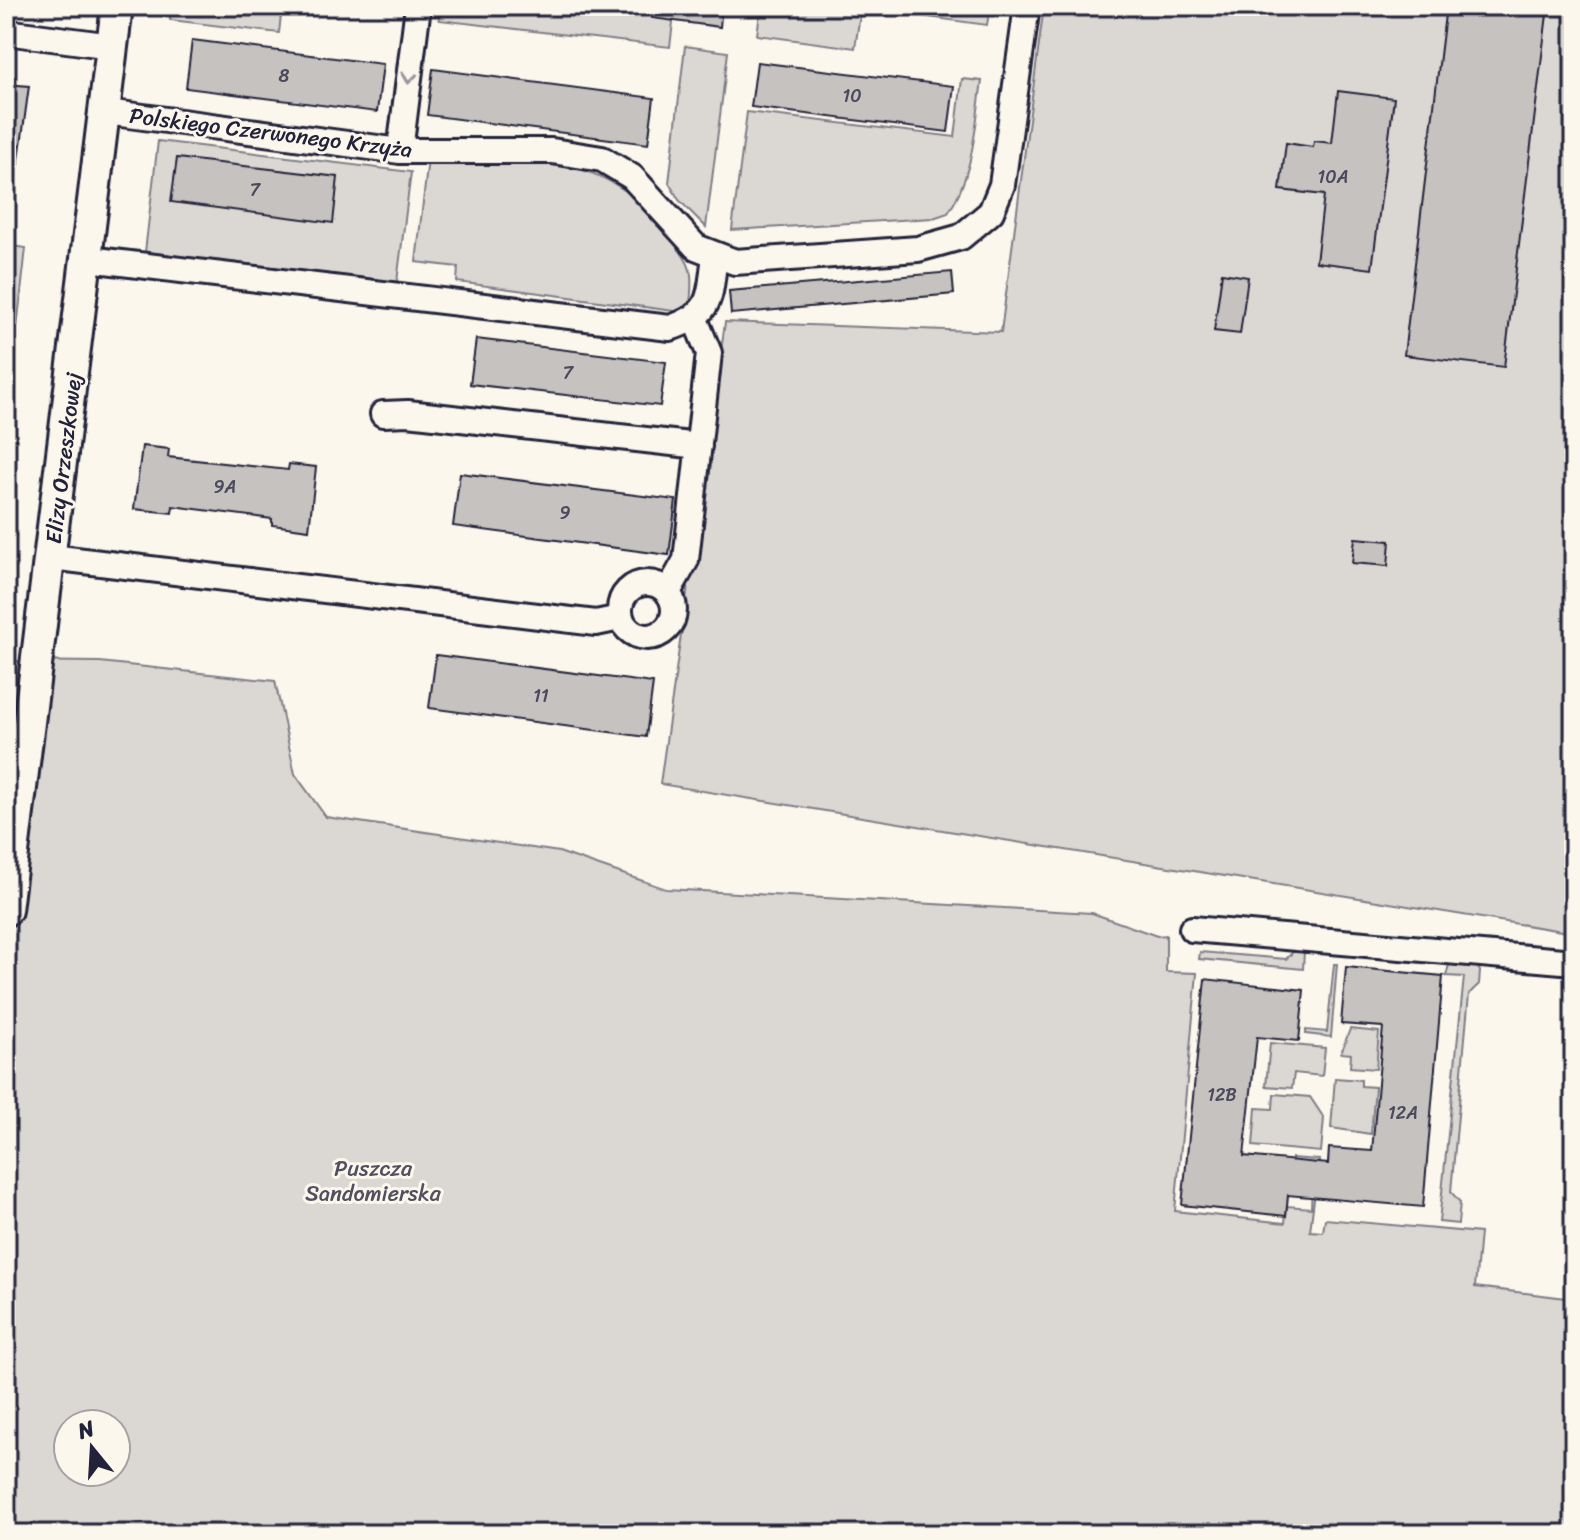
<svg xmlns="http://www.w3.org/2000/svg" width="1580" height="1540" font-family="Sriracha,sans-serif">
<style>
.green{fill:#dbd8d3;stroke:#7e7d87;stroke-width:2;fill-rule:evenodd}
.building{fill:#c6c2c0;stroke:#22223b;stroke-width:2}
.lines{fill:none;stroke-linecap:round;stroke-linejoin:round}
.minor-casing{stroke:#22223b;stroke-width:30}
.tertiary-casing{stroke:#22223b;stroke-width:36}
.minor{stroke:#fbf7ec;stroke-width:24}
.tertiary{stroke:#fbf7ec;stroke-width:30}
.oneway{stroke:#99979c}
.labels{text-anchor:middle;stroke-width:6;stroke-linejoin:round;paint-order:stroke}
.number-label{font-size:18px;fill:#4b4a5c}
.street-label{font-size:22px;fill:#22223b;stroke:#fbf7ec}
.park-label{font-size:22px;fill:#505061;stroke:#fbf7ec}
</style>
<rect width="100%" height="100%" fill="#fbf7ec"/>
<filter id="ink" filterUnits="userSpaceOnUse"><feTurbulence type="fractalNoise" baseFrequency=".0125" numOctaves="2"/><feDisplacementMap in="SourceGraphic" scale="16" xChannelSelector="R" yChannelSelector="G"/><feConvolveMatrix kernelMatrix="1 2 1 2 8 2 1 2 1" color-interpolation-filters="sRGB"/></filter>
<g filter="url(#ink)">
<path class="green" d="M172 6H282L279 33 170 20Z
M441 6H601L655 12 675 6 670 47 439 20Z
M761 6H990L987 25 861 8 855 48 757 35Z
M1044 6H1574V933L660 784 725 322 1001 332Z
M685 46 728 52 706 227 679 200 669 183Z
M962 79 982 81C975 126 974 175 948 213L933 218 732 230 747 112 955 137Z
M158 141 411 172 397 282 145 252Z
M428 159C518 161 605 147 664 229 692 268 695 264 689 313L457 282 458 267 416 262Z
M6 245 26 248 6 426Z
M6 661 100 662 275 681 295 774 326 817 559 852 666 889 1092 913 1157 936 1166 935V972L1197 973 1175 1211 1285 1223 1287 1206 1311 1208 1313 1165 1292 1163V1158L1319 1160 1310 1231 1323 1232 1325 1219 1480 1233 1475 1287 1574 1299V1534H6ZM68 1424H116V1472H68Z
M1298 947 1304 951 1303 969 1199 959 1200 952 1286 959Z
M1450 961 1476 965 1480 971 1479 984 1469 994 1451 1192 1460 1202 1458 1224 1439 1222 1464 977 1446 976Z
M1334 964H1337L1331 1037 1306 1034V1030L1327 1032Z
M1350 1029 1379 1032 1376 1069 1350 1067 1351 1054 1341 1053Z
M1270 1043 1325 1048 1322 1076 1294 1073 1292 1088 1266 1086Z
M1335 1078 1361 1080V1086L1375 1087 1371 1134 1331 1128Z
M1274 1094 1310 1097 1324 1118 1321 1152 1253 1146 1256 1108 1273 1109Z"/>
<path class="building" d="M653 6H722L720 27 652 18Z
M1446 6H1548L1504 367 1404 355Z
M192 40 383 64 377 112 186 88Z
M757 62 954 86 948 132 751 107Z
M433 69 654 98 648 144 427 115Z
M6 84 29 86 18 167 6 166Z
M1338 91 1394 98 1372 269 1316 262 1324 195 1280 190 1286 143 1313 147 1314 141 1332 143Z
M177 158 338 177 333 223 171 202Z
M952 272 954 294 731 314 729 291Z
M1222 273 1248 277 1240 334 1214 331Z
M476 339 666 362 660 406 470 384Z
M142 446 169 449 168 457 288 470 289 464 316 467 309 530 272 525V519L173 506 172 513 134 509Z
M460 473 676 500 669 555 453 526Z
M1355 538 1390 541 1388 566 1352 563Z
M436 655 653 683 646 737 429 708Z
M1346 967 1443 976 1423 1207 1288 1195 1286 1216 1182 1205 1205 979 1304 990 1299 1041 1257 1037 1244 1156 1328 1164 1329 1148 1372 1151 1383 1027 1341 1024Z"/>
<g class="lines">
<defs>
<path id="minor" d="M6 32 112 46
M106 112 400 151H552L602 159 632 177 696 247 735 262 918 249 961 237 991 212 1002 185 1027 6
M400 151 418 6
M88 259 670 328C714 313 709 297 715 256
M383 414 408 413 699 446
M51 557 596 623 620 618
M620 610a27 27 0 1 1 54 0a27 27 0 1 1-54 0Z
M668 592 686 560 709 353 695 319
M1192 929 1574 962"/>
<path id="tertiary" d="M6 910 117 6"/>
</defs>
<use href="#minor" class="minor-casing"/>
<use href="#tertiary" class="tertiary-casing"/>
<use href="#minor" class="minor"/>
<use href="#tertiary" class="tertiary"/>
</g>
<defs><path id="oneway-chevron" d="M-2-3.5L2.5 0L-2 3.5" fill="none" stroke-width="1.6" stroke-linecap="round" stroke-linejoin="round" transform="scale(2)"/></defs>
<use class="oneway" href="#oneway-chevron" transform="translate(409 78) rotate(97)"/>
</g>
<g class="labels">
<g class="number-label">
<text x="284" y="82">8</text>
<text x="852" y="102">10</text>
<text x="1333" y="183">10A</text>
<text x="255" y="196">7</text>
<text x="568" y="379">7</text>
<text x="225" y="493">9A</text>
<text x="565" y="519">9</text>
<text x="541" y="702">11</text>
<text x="1222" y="1101">12B</text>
<text x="1403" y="1119">12A</text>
</g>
<g class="street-label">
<text transform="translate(271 132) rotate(7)" y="8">Polskiego Czerwonego Krzyża</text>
<text transform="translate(63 458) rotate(-83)" y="8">Elizy Orzeszkowej</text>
</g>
<g class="park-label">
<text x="373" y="1176">Puszcza<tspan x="373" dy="25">Sandomierska</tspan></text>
</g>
</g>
<rect width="1580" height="1540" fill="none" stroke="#fbf7ec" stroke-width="32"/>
<rect x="16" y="16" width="1548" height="1508" fill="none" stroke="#22223b" stroke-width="3" filter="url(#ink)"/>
<g transform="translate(92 1448) rotate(342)"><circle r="38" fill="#fbf7ec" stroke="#a4a2a5" stroke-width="2"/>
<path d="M0-6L14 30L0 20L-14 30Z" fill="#22223b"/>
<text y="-12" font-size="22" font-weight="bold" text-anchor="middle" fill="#22223b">N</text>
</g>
</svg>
